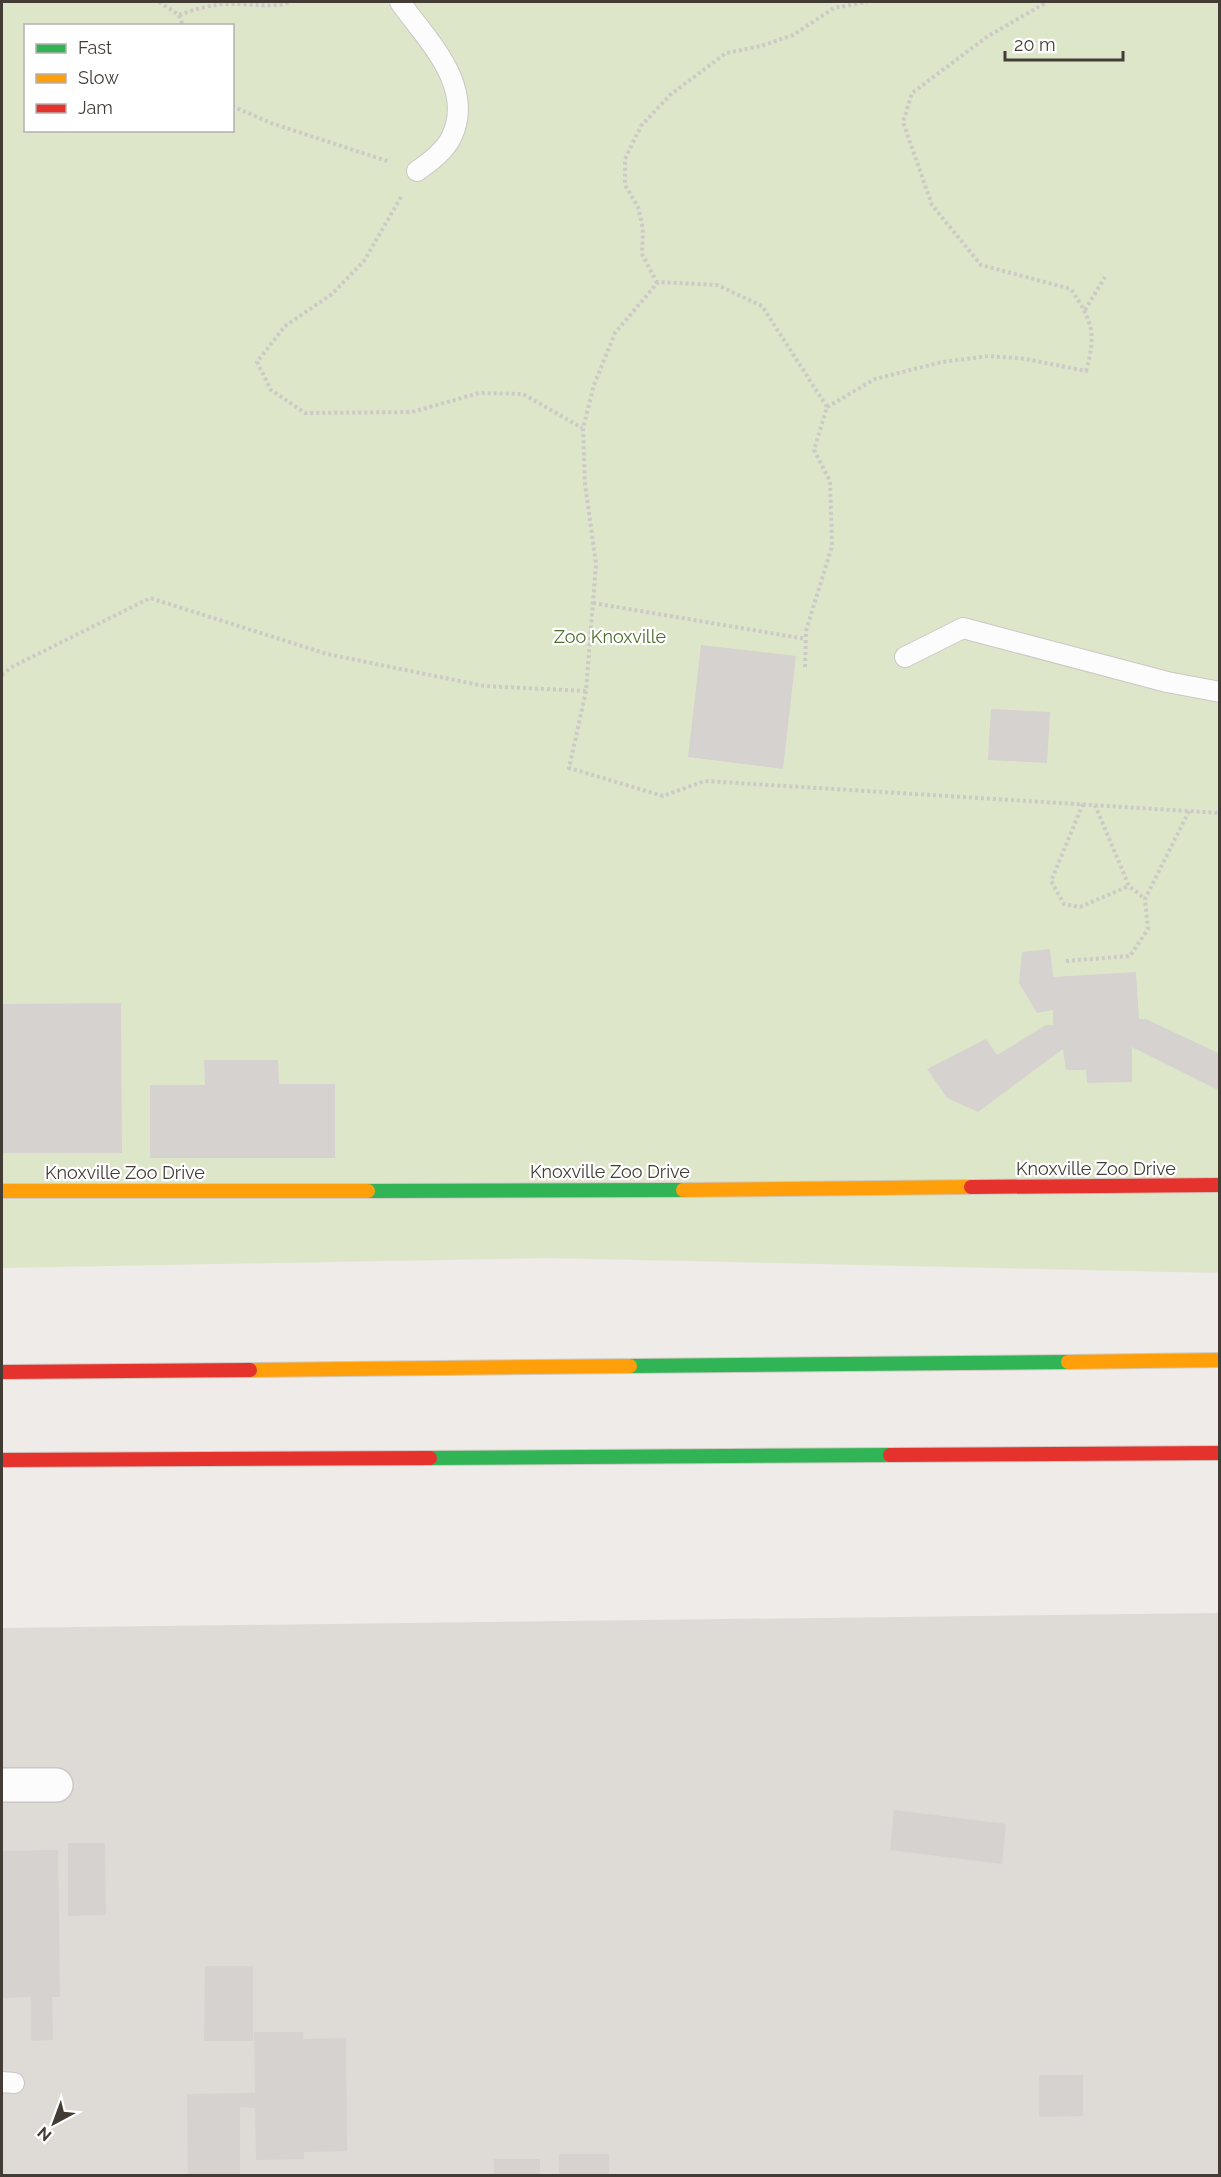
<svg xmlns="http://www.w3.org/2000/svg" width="1221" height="2177" font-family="Raleway,sans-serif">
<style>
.industrial{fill:#dedad6}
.green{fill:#dee6ca;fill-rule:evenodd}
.building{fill:#d6d2cf}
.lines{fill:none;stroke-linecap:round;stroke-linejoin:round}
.lane-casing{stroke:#cac7c4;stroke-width:22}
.street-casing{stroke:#cac7c4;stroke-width:36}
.fast-casing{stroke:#cfcac2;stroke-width:16}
.slow-casing{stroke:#cfcac2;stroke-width:16}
.jam-casing{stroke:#cfcac2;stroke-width:16}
.path{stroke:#cccac6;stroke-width:4;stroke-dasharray:3 3;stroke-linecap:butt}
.lane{stroke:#fcfcfc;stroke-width:20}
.street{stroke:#fcfcfc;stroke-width:33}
.fast{stroke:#30b455;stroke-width:14}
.slow{stroke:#ff9f0a;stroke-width:14}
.jam{stroke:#e5322d;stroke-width:14}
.labels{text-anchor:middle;stroke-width:4.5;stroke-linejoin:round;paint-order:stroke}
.park-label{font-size:18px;fill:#4e6e2e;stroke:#fff}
.street-label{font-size:18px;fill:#423c35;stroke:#fff}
</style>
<rect width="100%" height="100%" fill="#eeebe8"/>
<path class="industrial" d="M1219 1613V2175H2V1628Z"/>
<path class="green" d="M2 2H1219V1273L548 1258 2 1268ZM26 26H232V130H26Z"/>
<path class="building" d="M701 645 796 656 783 769 688 757Z
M991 709 1050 712 1047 763 988 760Z
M1050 949 1053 977 1136 972 1139 1019H1146L1220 1054V1091L1132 1047V1082L1087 1083 1086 1070H1066L1063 1049 978 1112 947 1098 927 1069 986 1039 997 1055 1046 1025H1053V1010L1037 1013 1019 983 1022 952Z
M121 1003 122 1153H2V1004Z
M204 1060H278L279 1084H335V1158H150V1085H205Z
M894 1810 1006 1824 1002 1864 890 1850Z
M68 1843H105L106 1915 68 1916Z
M58 1850 60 1997H52L53 2040 31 2041V1997L2 1998V1851Z
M205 1966H253V2041H204Z
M254 2032H303V2039L346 2038 347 2151 304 2152V2159L256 2160 255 2108 240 2107V2176H188L187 2094 255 2093Z
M1039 2075H1083V2116L1039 2117Z
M559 2154H609V2176H559Z
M494 2159H540V2176H494Z"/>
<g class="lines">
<defs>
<path id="lane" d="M400 2C426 39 475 85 452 136 445 151 430 162 417 171
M905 657 963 628 1167 682 1220 692
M2 2082 14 2083"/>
<path id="street" d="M2 1785H56"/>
<path id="fast" d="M368 1191 683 1190
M630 1366 1068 1362
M430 1458 890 1455"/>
<path id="slow" d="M683 1190 971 1187
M2 1191H368
M1068 1362 1220 1360
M250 1370 630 1366"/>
<path id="jam" d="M971 1187 1220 1185
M2 1372 250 1370
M890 1455 1220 1453
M2 1460 430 1458"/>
</defs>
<use href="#lane" class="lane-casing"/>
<use href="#street" class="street-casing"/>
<use href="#fast" class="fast-casing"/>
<use href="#slow" class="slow-casing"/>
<use href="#jam" class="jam-casing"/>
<path class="path" d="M159 2 179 15 183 26
M179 15C196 9 212 4 230 4 249 3 272 9 290 2
M232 106 271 123 390 162
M401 197 364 261 332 294 285 326 257 362 271 390 305 413 412 412 479 393 523 394 582 428
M657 283 642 254 643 229 638 207 625 185V159L641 126 670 95 726 53 761 46 793 35 834 8 867 2
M1085 310 1105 277
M827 407 875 379 942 362 989 356 1026 359 1086 371C1097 333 1092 321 1071 289L981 265 932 205 903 122 912 93 988 36 1047 2
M593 603 806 639
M2 675 12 667 150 598 327 654 484 686 586 691 596 564 585 484 583 428 594 385 615 333 658 282 717 285 762 306 827 407 814 450 830 481 832 546 806 631 805 669
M586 691 569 768 663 796 705 781 1220 813
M1083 804 1051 881 1064 904 1080 907 1129 886
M1095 805 1129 886 1145 899
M1066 961 1130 956 1148 929 1145 899 1189 811"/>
<use href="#lane" class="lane"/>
<use href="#street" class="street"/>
<use href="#fast" class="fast"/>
<use href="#slow" class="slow"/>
<use href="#jam" class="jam"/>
</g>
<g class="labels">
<g class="park-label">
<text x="610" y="643">Zoo Knoxville</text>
</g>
<g class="street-label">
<text x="1096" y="1175">Knoxville Zoo Drive</text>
<text x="610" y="1178">Knoxville Zoo Drive</text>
<text x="125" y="1179">Knoxville Zoo Drive</text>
</g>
</g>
<rect width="1221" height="2177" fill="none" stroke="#423c35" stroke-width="6"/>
<rect x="24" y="24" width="210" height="108" fill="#ffffff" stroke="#b3b1ae" stroke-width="1.5"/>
<rect x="36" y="44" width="30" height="9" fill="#30b455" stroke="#b3b1ae" stroke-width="1.5"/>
<text x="78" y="54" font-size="18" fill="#423c35">Fast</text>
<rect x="36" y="74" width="30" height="9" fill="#ff9f0a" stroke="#b3b1ae" stroke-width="1.5"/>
<text x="78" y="84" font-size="18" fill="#423c35">Slow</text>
<rect x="36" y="104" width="30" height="9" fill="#e5322d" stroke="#b3b1ae" stroke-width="1.5"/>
<text x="78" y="114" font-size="18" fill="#423c35">Jam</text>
<g transform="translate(54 2123) rotate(221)" stroke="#ffffff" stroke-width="4.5" paint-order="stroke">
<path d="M0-4.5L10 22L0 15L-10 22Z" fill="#423c35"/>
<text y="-9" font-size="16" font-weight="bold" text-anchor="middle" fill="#423c35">N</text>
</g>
<path d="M1005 51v9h118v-9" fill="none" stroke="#423c35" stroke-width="3"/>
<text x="1014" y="51" font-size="18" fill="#423c35" stroke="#ffffff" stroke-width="4.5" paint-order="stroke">20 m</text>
</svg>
